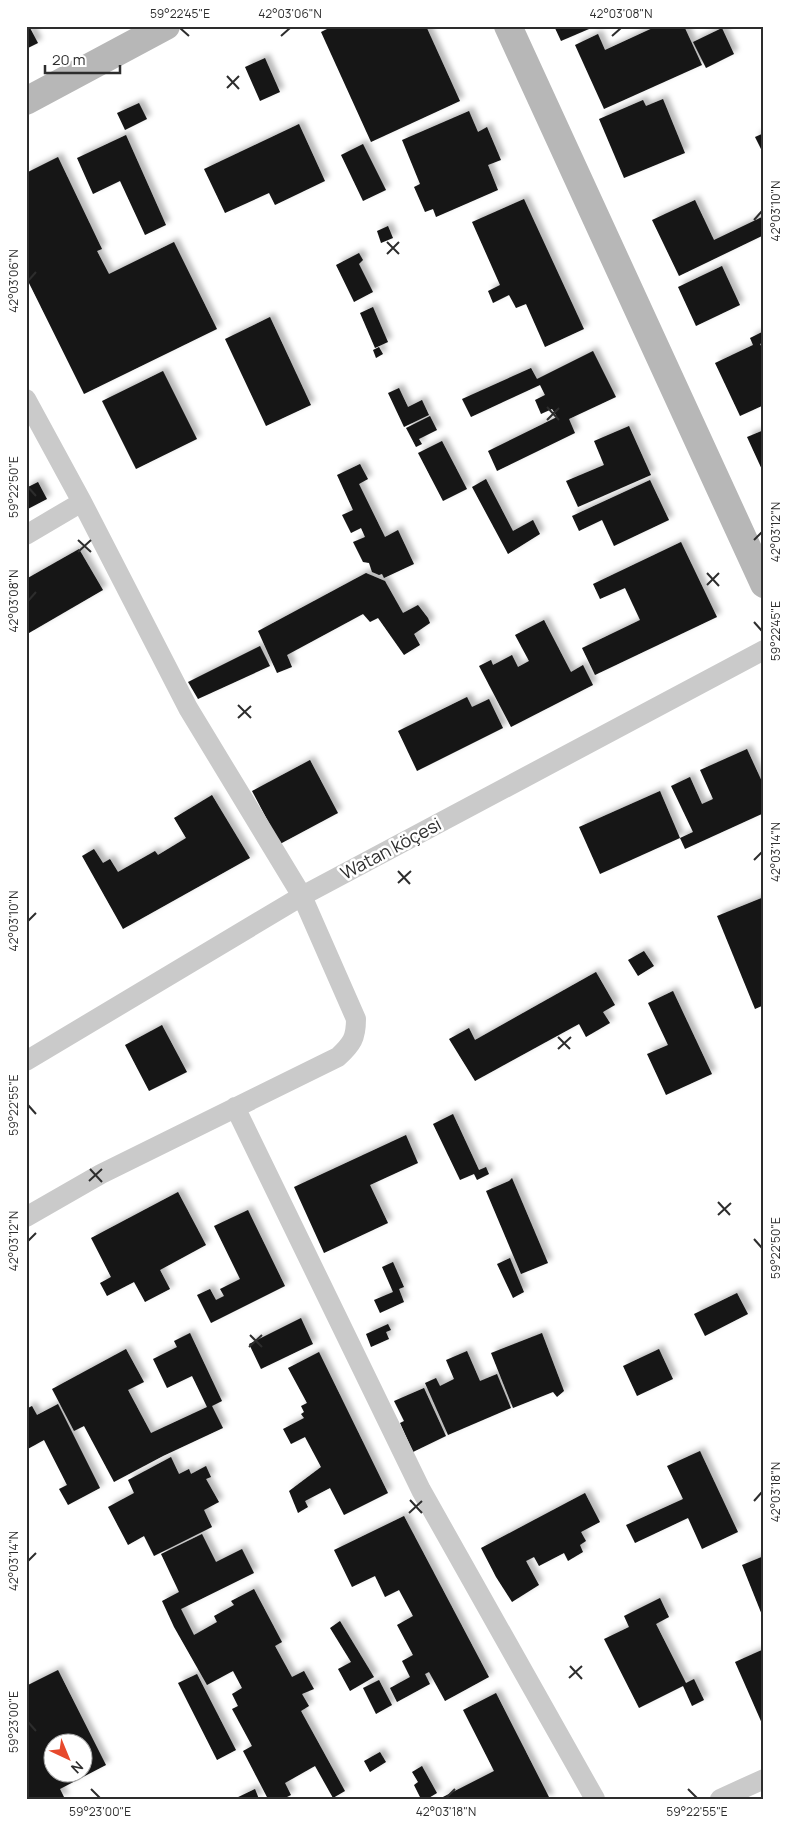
<svg xmlns="http://www.w3.org/2000/svg" width="790" height="1825" font-family="Manrope,sans-serif">
<style>
.building{fill:#141414;fill-rule:evenodd;filter:url(#shadow)}
.lines{fill:none;stroke-linecap:round;stroke-linejoin:round}
.street{stroke:#cacaca;stroke-width:20}
.secondary{stroke:#b7b7b7;stroke-width:28}
.ticks{fill:none;stroke:#2d2d2d;stroke-width:2}
.labels{text-anchor:middle;stroke-width:5;stroke-linejoin:round;paint-order:stroke}
.street-label{font-size:18px;fill:#2d2d2d;stroke:#fff}
.neatline{fill:none;stroke:#2d2d2d;stroke-width:2}
.ticks-label{font-size:12px;text-anchor:middle;fill:#2d2d2d}
</style>
<defs>
<filter id="shadow"><feDropShadow dx="4.5" dy="-4.5" stdDeviation="2.5" flood-color="#0004"/></filter>
</defs>
<rect width="100%" height="100%" fill="#fff"/>
<path class="building" d="M26 26H29L38 43 26 49Z
M333 26H426L460 101 371 142 321 32Z
M554 26H596L561 41Z
M657 26H684L702 65 604 109 575 45 598 34 605 50Z
M722 28 734 54 706 68 693 42Z
M265 58 280 92 260 101 245 67Z
M663 99 685 153 624 178 599 119 643 100 646 106Z
M139 103 147 119 125 130 117 113Z
M469 111 478 132 487 127 501 160 488 165 498 190 436 217 433 209 425 212 414 187 420 184 402 140Z
M299 124 325 181 275 205 269 193 225 213 204 169Z
M764 133V155L755 137Z
M126 135 166 225 145 235 120 181 93 194 77 158Z
M363 144 386 190 363 201 341 155Z
M58 157 102 249 97 251 109 274 174 242 217 329 84 394 26 277V173Z
M524 199 584 329 545 347 526 304 516 308 509 295 493 303 488 291 500 285 472 222Z
M695 200 714 240 764 216V235L679 276 652 220Z
M388 226 393 238 381 243 377 231Z
M359 253 363 260 359 264 373 292 354 302 336 265Z
M722 266 740 305 696 326 678 287Z
M373 307 388 342 375 348 360 313Z
M270 317 311 405 266 426 225 339Z
M762 332 764 342 760 344 764 351V405L740 416 715 363 753 345 750 338Z
M379 347 383 354 376 358 373 350Z
M593 351 616 397 569 419 575 433 497 471 488 451 557 417 552 409 541 414 535 400 545 395 540 385 471 417 462 399 531 368 537 379Z
M163 371 197 439 136 469 102 401Z
M399 388 408 407 422 400 429 415 404 427 388 393Z
M430 416 437 430 419 439 422 444 416 447 406 428Z
M629 426 651 475 578 507 566 481 604 465 594 441Z
M764 430V474L747 437Z
M442 441 467 489 443 501 418 453Z
M360 464 368 479 359 484 385 537 398 530 414 564 384 578 382 574 379 575 372 572 369 563 363 562 353 542 365 537 361 528 351 533 342 515 353 510 337 475Z
M486 479 513 531 533 520 540 534 508 554 472 487Z
M650 480 669 520 614 546 602 520 579 531 572 516Z
M38 482 47 499 26 510V488Z
M681 542 717 617 595 675 582 648 640 620 625 588 600 599 593 584Z
M79 549 103 590 29 633 26 628V579Z
M366 573 385 581 403 613 418 605 428 618 430 623 414 634 420 645 404 655 378 618 370 622 363 614 287 655 292 667 277 673 258 631Z
M544 620 571 672 583 665 593 685 511 727 479 666 491 660 493 665 512 655 518 667 529 661 515 635Z
M260 646 270 666 198 699 188 682Z
M467 697 472 707 489 699 503 728 417 771 398 731Z
M747 749 764 786V813L685 849 680 838 693 832 671 786 690 777 702 804 713 799 700 770Z
M310 760 338 813 280 844 252 791Z
M660 791 680 838 600 874 579 827Z
M212 795 250 858 123 929 82 856 94 849 103 863 110 859 118 872 155 851 158 855 186 838 174 818Z
M764 897V1005L755 1009 717 916Z
M644 951 654 966 638 976 628 960Z
M596 972 615 1005 603 1012 610 1023 586 1037 579 1024 475 1081 449 1039 469 1028 475 1040Z
M673 991 712 1074 666 1095 647 1054 668 1045 648 1003Z
M162 1025 187 1072 149 1091 125 1045Z
M453 1114 479 1170 486 1167 489 1174 477 1180 474 1174 460 1180 433 1124Z
M406 1135 418 1163 370 1185 388 1223 324 1253 294 1187Z
M512 1178 548 1263 521 1274 486 1191 509 1181Z
M178 1192 206 1245 160 1270 170 1289 145 1302 134 1282 107 1296 100 1283 111 1277 91 1238Z
M248 1210 285 1286 211 1323 197 1295 210 1289 216 1300 224 1296 220 1289 240 1279 214 1226Z
M510 1258 524 1292 513 1298 497 1264Z
M393 1262 404 1287 399 1289 404 1302 380 1313 374 1300 393 1292 382 1267Z
M737 1293 748 1314 705 1336 694 1314Z
M301 1318 313 1344 261 1369 249 1344Z
M388 1324 391 1330 386 1332 389 1339 371 1347 366 1334Z
M190 1333 222 1401 212 1406 223 1428 163 1456 114 1482 84 1426 74 1431 52 1389 126 1349 144 1382 128 1390 151 1433 207 1407 192 1376 167 1388 153 1359 177 1347 174 1341Z
M542 1333 564 1391 557 1397 553 1392 513 1408 491 1353Z
M659 1349 673 1379 637 1396 623 1366Z
M467 1351 480 1381 497 1374 511 1408 448 1435 425 1383 436 1378 440 1386 454 1379 446 1360Z
M319 1352 388 1493 344 1515 330 1488 305 1501 308 1507 298 1513 289 1491 321 1467 305 1437 291 1444 283 1429 304 1418 301 1414 304 1412 301 1406 307 1403 288 1368Z
M424 1388 446 1436 413 1452 400 1423 404 1421 394 1401Z
M58 1404 100 1488 68 1505 59 1489 67 1485 44 1440 26 1450V1409L32 1406 37 1415Z
M700 1451 738 1532 702 1549 688 1518 635 1543 626 1525 683 1499 667 1466Z
M171 1457 179 1474 189 1469 191 1474 206 1466 211 1477 206 1479 219 1502 204 1510 212 1527 154 1556 144 1536 128 1545 108 1507 134 1493 128 1480Z
M585 1493 600 1522 581 1532 586 1541 580 1545 583 1552 568 1561 564 1553 539 1566 534 1557 526 1561 539 1585 512 1602 496 1577 481 1548Z
M404 1516 489 1677 445 1701 429 1672 425 1674 430 1684 397 1702 390 1688 410 1677 402 1661 413 1655 397 1625 413 1616 399 1590 385 1597 375 1576 352 1587 334 1550Z
M202 1534 216 1562 242 1549 254 1573 181 1609 194 1635 217 1622 214 1616 234 1605 231 1601 254 1589 282 1642 275 1646 292 1677 304 1671 314 1689 302 1694 309 1706 301 1711 345 1791 333 1798 315 1766 285 1783 291 1795 283 1799H268L243 1751 252 1746 232 1709 238 1706 232 1694 242 1688 233 1671 207 1685 174 1627 162 1601 179 1592 161 1554Z
M764 1556V1620L742 1565Z
M660 1598 669 1617 656 1624 686 1683 694 1679 704 1700 692 1706 683 1686 639 1708 604 1639 629 1627 624 1616Z
M340 1621 374 1677 350 1691 338 1669 351 1662 330 1628Z
M764 1649V1728L735 1662Z
M58 1670 106 1765 60 1789 65 1799H26V1686ZM52 1742H82V1772H52Z
M197 1674 236 1750 217 1760 178 1683Z
M379 1680 392 1705 376 1714 363 1688Z
M496 1693 550 1799H439L494 1771 463 1710Z
M380 1752 386 1762 370 1772 364 1761Z
M422 1766 437 1793 427 1799H421L414 1785 418 1782 412 1772Z
M255 1789 259 1799H234Z"/>
<g class="lines">
<path class="street" d="M26 399 82 502 188 708 302 896 356 1019C356 1038 352 1044 338 1057L101 1174 26 1217
M26 535 82 502
M26 1061 302 896 764 650
M235 1107 421 1490 595 1799
M720 1799 764 1779"/>
<path class="secondary" d="M508 26 764 584
M26 101 166 26"/>
</g>
<path class="ticks" d="M180 28 189 36M281 36 290 28M612 36 621 28M227 76 239 89M227 88 239 76M754 220 762 211M387 242 399 254M387 254 399 242M28 281 36 272M547 407 559 420M547 420 559 408M28 487 36 496M78 540 91 552M754 540 762 532M78 552 91 540M707 573 719 586M707 585 719 573M28 601 36 592M754 622 762 631M238 705 251 718M238 718 251 706M754 860 762 852M398 871 410 884M398 883 411 871M28 921 36 913M558 1037 570 1049M558 1049 571 1037M28 1105 36 1114M90 1169 102 1182M89 1181 102 1169M718 1202 730 1215M718 1215 731 1203M754 1239 762 1248M28 1241 36 1233M250 1335 262 1347M249 1347 262 1335M410 1500 422 1513M754 1501 762 1492M409 1513 422 1501M28 1561 36 1553M570 1666 582 1679M569 1678 582 1666M28 1722 36 1731M91 1789 100 1798M688 1789 697 1798M446 1798 455 1789"/>
<g class="labels">
<g class="street-label">
<text transform="translate(391 849) rotate(-28)" y="6">Watan köçesi</text>
</g>
</g>
<rect width="790" height="1825" fill="none" stroke="#ffffff" stroke-width="55"/>
<g transform="translate(68 1758) rotate(136)"><circle r="24" fill="#ffffff" stroke="#ababab"/>
<path d="M0-4L9 19L0 12L-9 19Z" fill="#e7492c"/>
<text y="-8" font-size="14" font-weight="bold" text-anchor="middle" fill="#2d2d2d">N</text>
</g>
<path d="M45 65v8h75v-8" fill="none" stroke="#2d2d2d" stroke-width="2.5"/>
<text x="52" y="65" font-size="15" fill="#2d2d2d" stroke="#ffffff" stroke-width="4" paint-order="stroke">20 m</text>
<rect x="28" y="28" width="734" height="1770" class="neatline"/>
<g class="ticks-label">
<text x="180" y="18">59°22'45"E</text>
<text x="290" y="18">42°03'06"N</text>
<text x="621" y="18">42°03'08"N</text>
<text transform="translate(776 211) rotate(-90)" y="4">42°03'10"N</text>
<text transform="translate(14 281) rotate(-90)" y="4">42°03'06"N</text>
<text transform="translate(14 487) rotate(-90)" y="4">59°22'50"E</text>
<text transform="translate(776 532) rotate(-90)" y="4">42°03'12"N</text>
<text transform="translate(14 601) rotate(-90)" y="4">42°03'08"N</text>
<text transform="translate(776 631) rotate(-90)" y="4">59°22'45"E</text>
<text transform="translate(776 852) rotate(-90)" y="4">42°03'14"N</text>
<text transform="translate(14 921) rotate(-90)" y="4">42°03'10"N</text>
<text transform="translate(14 1105) rotate(-90)" y="4">59°22'55"E</text>
<text transform="translate(14 1241) rotate(-90)" y="4">42°03'12"N</text>
<text transform="translate(776 1248) rotate(-90)" y="4">59°22'50"E</text>
<text transform="translate(776 1492) rotate(-90)" y="4">42°03'18"N</text>
<text transform="translate(14 1561) rotate(-90)" y="4">42°03'14"N</text>
<text transform="translate(14 1722) rotate(-90)" y="4">59°23'00"E</text>
<text x="100" y="1816">59°23'00"E</text>
<text x="446" y="1816">42°03'18"N</text>
<text x="697" y="1816">59°22'55"E</text>
</g>
</svg>
